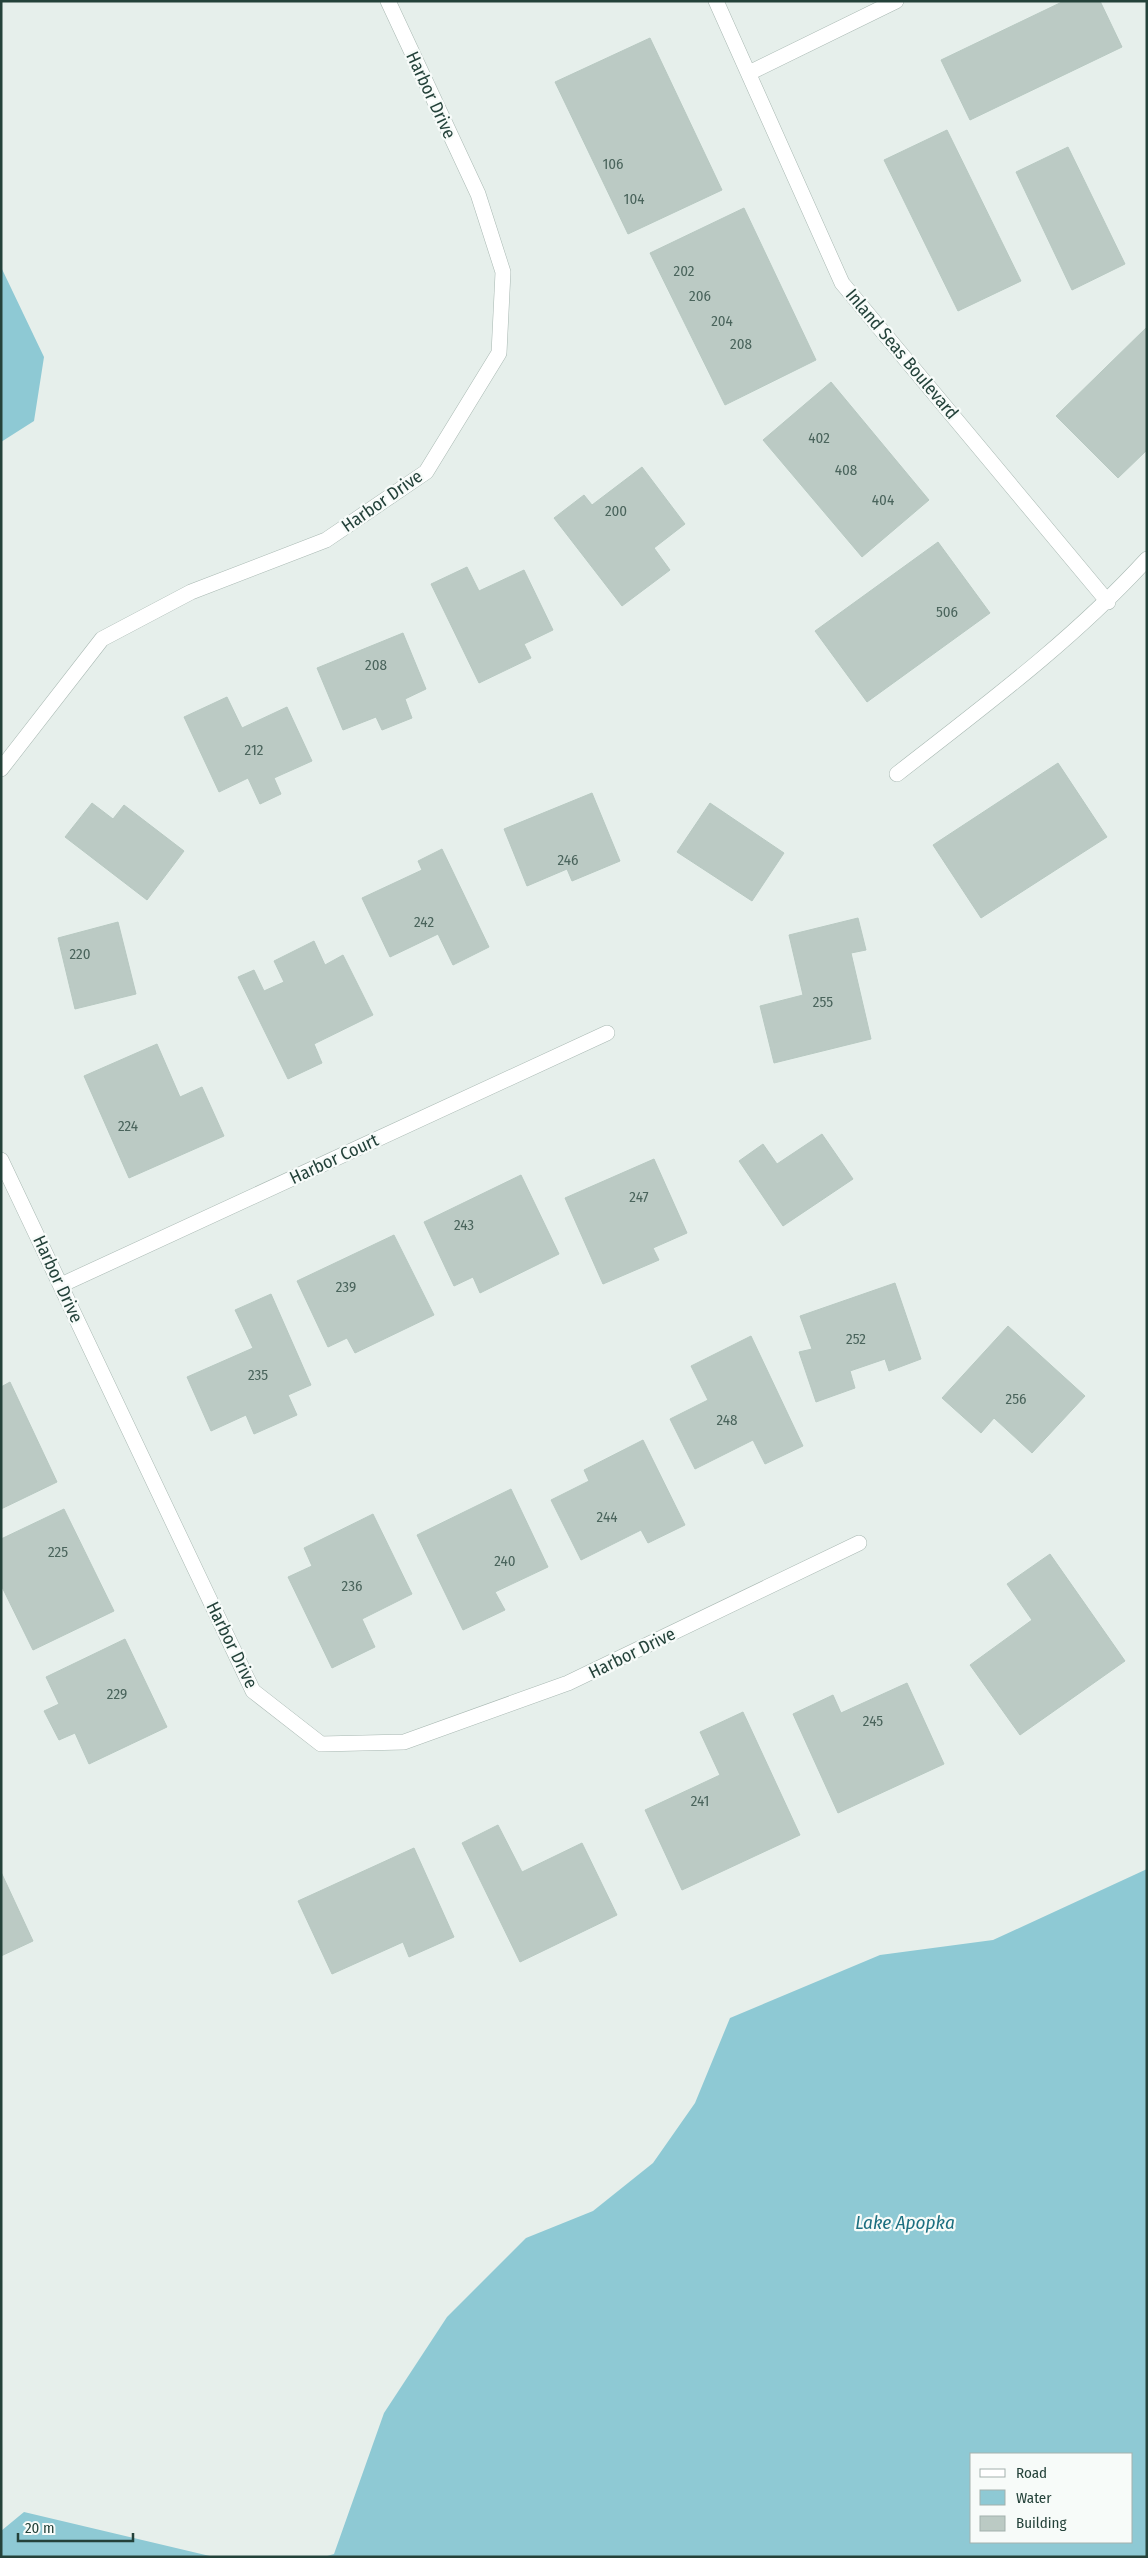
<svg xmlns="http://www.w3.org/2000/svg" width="1148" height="2558" font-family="'Fira Sans Condensed',sans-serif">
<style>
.water{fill:#8ec9d4;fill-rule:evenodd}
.building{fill:#bbcac4;stroke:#b8c9c2}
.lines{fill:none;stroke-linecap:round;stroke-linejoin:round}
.minor-casing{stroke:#a8b8b2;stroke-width:16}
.minor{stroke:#fff;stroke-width:15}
.labels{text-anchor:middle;stroke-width:4.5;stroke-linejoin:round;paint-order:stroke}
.number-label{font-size:15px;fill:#4a645c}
.street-label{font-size:18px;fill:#24423a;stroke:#f7fbf9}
.water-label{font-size:19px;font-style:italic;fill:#1c6f80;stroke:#f7fbf9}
</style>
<rect width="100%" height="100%" fill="#e6efeb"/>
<path class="water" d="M1 267 44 357 34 421 1 442Z
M1147 1869V2557H324L334 2554 384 2413 447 2317 526 2238 593 2211 653 2163 695 2103 730 2018 880 1955 993 1940ZM972 2454H1132V2542H972Z
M24 2512 214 2557H1V2531Z"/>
<path class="building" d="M1064 1H1100L1122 47 970 120 941 60Z
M650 38 722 190 628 234 555 82Z
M947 130 1021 281 958 311 884 160Z
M1068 147 1125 264 1072 290 1016 172Z
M744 208 816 360 725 405 650 253Z
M1147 327V450L1118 478 1056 416Z
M831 382 929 500 862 557 763 440Z
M642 467 685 524 654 548 670 570 622 606 554 518 584 495 592 505Z
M938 542 990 613 867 702 815 631Z
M467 567 479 591 524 570 553 630 524 644 531 658 479 683 431 584Z
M403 633 426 689 405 699 412 718 382 730 376 717 343 730 317 668Z
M227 697 242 728 287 707 312 761 274 778 281 794 260 804 248 778 219 792 184 717Z
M1058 763 1107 837 981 918 933 845Z
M592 793 620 861 572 881 567 869 527 886 504 829Z
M92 803 113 819 124 805 184 851 147 900 65 837Z
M710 803 784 853 752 901 677 852Z
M442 849 489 947 453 965 438 934 390 957 362 898 422 870 418 861Z
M858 918 866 950 851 953 871 1039 774 1063 760 1006 803 995 789 935Z
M118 922 136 994 75 1009 58 938Z
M314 941 325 965 343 955 373 1015 314 1044 322 1063 288 1079 238 977 254 970 264 991 284 982 274 961Z
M157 1044 180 1097 202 1087 224 1136 129 1178 84 1076Z
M822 1134 853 1179 783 1226 739 1161 763 1144 777 1164Z
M654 1159 687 1233 653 1248 659 1260 603 1284 565 1198Z
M521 1175 559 1254 480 1293 473 1277 454 1286 424 1222Z
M394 1235 434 1315 355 1353 347 1338 328 1347 297 1281Z
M895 1283 921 1359 889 1371 885 1359 850 1371 855 1388 816 1402 799 1352 812 1349 800 1316Z
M271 1294 311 1385 288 1395 297 1415 254 1434 246 1415 211 1431 187 1377 253 1348 235 1310Z
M1008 1326 1085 1396 1032 1453 994 1418 981 1433 942 1398Z
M751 1336 803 1446 765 1464 753 1440 695 1469 670 1419 708 1400 691 1366Z
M10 1382 57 1482 1 1509V1387Z
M643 1440 685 1525 648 1543 641 1530 581 1560 551 1500 589 1481 584 1470Z
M511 1489 548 1567 495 1592 505 1610 463 1630 417 1535Z
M64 1509 114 1611 33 1650 1 1585V1539Z
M373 1514 412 1594 362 1619 375 1647 332 1668 288 1577 312 1566 304 1548Z
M1050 1554 1125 1661 1020 1735 970 1665 1032 1620 1007 1584Z
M125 1639 167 1727 89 1764 75 1733 59 1740 44 1711 59 1704 46 1677Z
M907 1683 944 1764 838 1813 793 1714 833 1695 841 1713Z
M743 1712 800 1835 682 1890 645 1810 720 1775 700 1732Z
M498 1825 522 1872 582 1843 617 1915 520 1962 462 1843Z
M414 1848 454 1937 409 1957 403 1942 332 1974 298 1901Z
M1 1872 33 1941 1 1956Z"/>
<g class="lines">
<defs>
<path id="minor" d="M716 1 842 283 1108 602
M749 73 896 1
M1 769 102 639 191 592 326 540 426 472 499 353 503 272 478 194 388 1
M897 774C984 706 1072 641 1147 559
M1 1160 253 1691 321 1744 404 1742 568 1683 859 1543
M61 1285 607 1033"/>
</defs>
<use href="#minor" class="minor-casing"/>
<use href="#minor" class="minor"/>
</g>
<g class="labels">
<g class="number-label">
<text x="613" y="169">106</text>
<text x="634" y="204">104</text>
<text x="684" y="276">202</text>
<text x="700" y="301">206</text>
<text x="722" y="326">204</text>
<text x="741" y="349">208</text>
<text x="819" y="443">402</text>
<text x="846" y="475">408</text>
<text x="883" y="505">404</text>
<text x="616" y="516">200</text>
<text x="947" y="617">506</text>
<text x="376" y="670">208</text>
<text x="254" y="755">212</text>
<text x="568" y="865">246</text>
<text x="424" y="927">242</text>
<text x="80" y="959">220</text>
<text x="823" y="1007">255</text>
<text x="128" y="1131">224</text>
<text x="639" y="1202">247</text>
<text x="464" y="1230">243</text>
<text x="346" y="1292">239</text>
<text x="856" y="1344">252</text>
<text x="258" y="1380">235</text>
<text x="1016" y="1404">256</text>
<text x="727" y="1425">248</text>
<text x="607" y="1522">244</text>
<text x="58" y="1557">225</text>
<text x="505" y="1566">240</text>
<text x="352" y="1591">236</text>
<text x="117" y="1699">229</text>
<text x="873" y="1726">245</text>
<text x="700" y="1806">241</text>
</g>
<g class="street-label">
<text transform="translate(431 95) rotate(65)" y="6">Harbor Drive</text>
<text transform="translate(902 354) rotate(50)" y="6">Inland Seas Boulevard</text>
<text transform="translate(382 501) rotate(-35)" y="6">Harbor Drive</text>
<text transform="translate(334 1159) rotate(-25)" y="6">Harbor Court</text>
<text transform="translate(58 1279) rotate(65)" y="6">Harbor Drive</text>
<text transform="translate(232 1645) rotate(64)" y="6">Harbor Drive</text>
<text transform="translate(632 1653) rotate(-26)" y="6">Harbor Drive</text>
</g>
<g class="water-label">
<text x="905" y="2229">Lake Apopka</text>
</g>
</g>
<rect width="1148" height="2558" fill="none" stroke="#24423a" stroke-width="5"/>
<rect x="970" y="2453" width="162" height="90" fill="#f7fbf9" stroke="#a3b1ad"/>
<rect x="980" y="2469" width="25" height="8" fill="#ffffff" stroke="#a3b1ad"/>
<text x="1016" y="2478" font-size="15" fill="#24423a">Road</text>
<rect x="980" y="2490" width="25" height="15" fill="#8ec9d4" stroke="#a3b1ad"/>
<text x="1016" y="2503" font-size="15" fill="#24423a">Water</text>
<rect x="980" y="2516" width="25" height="15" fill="#bbcac4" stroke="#a3b1ad"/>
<text x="1016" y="2528" font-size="15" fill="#24423a">Building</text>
<path d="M18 2533v8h115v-8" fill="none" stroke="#24423a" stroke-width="2.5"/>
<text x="25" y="2533" font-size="15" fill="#24423a" stroke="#f7fbf9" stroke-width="4" paint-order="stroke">20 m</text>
</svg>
